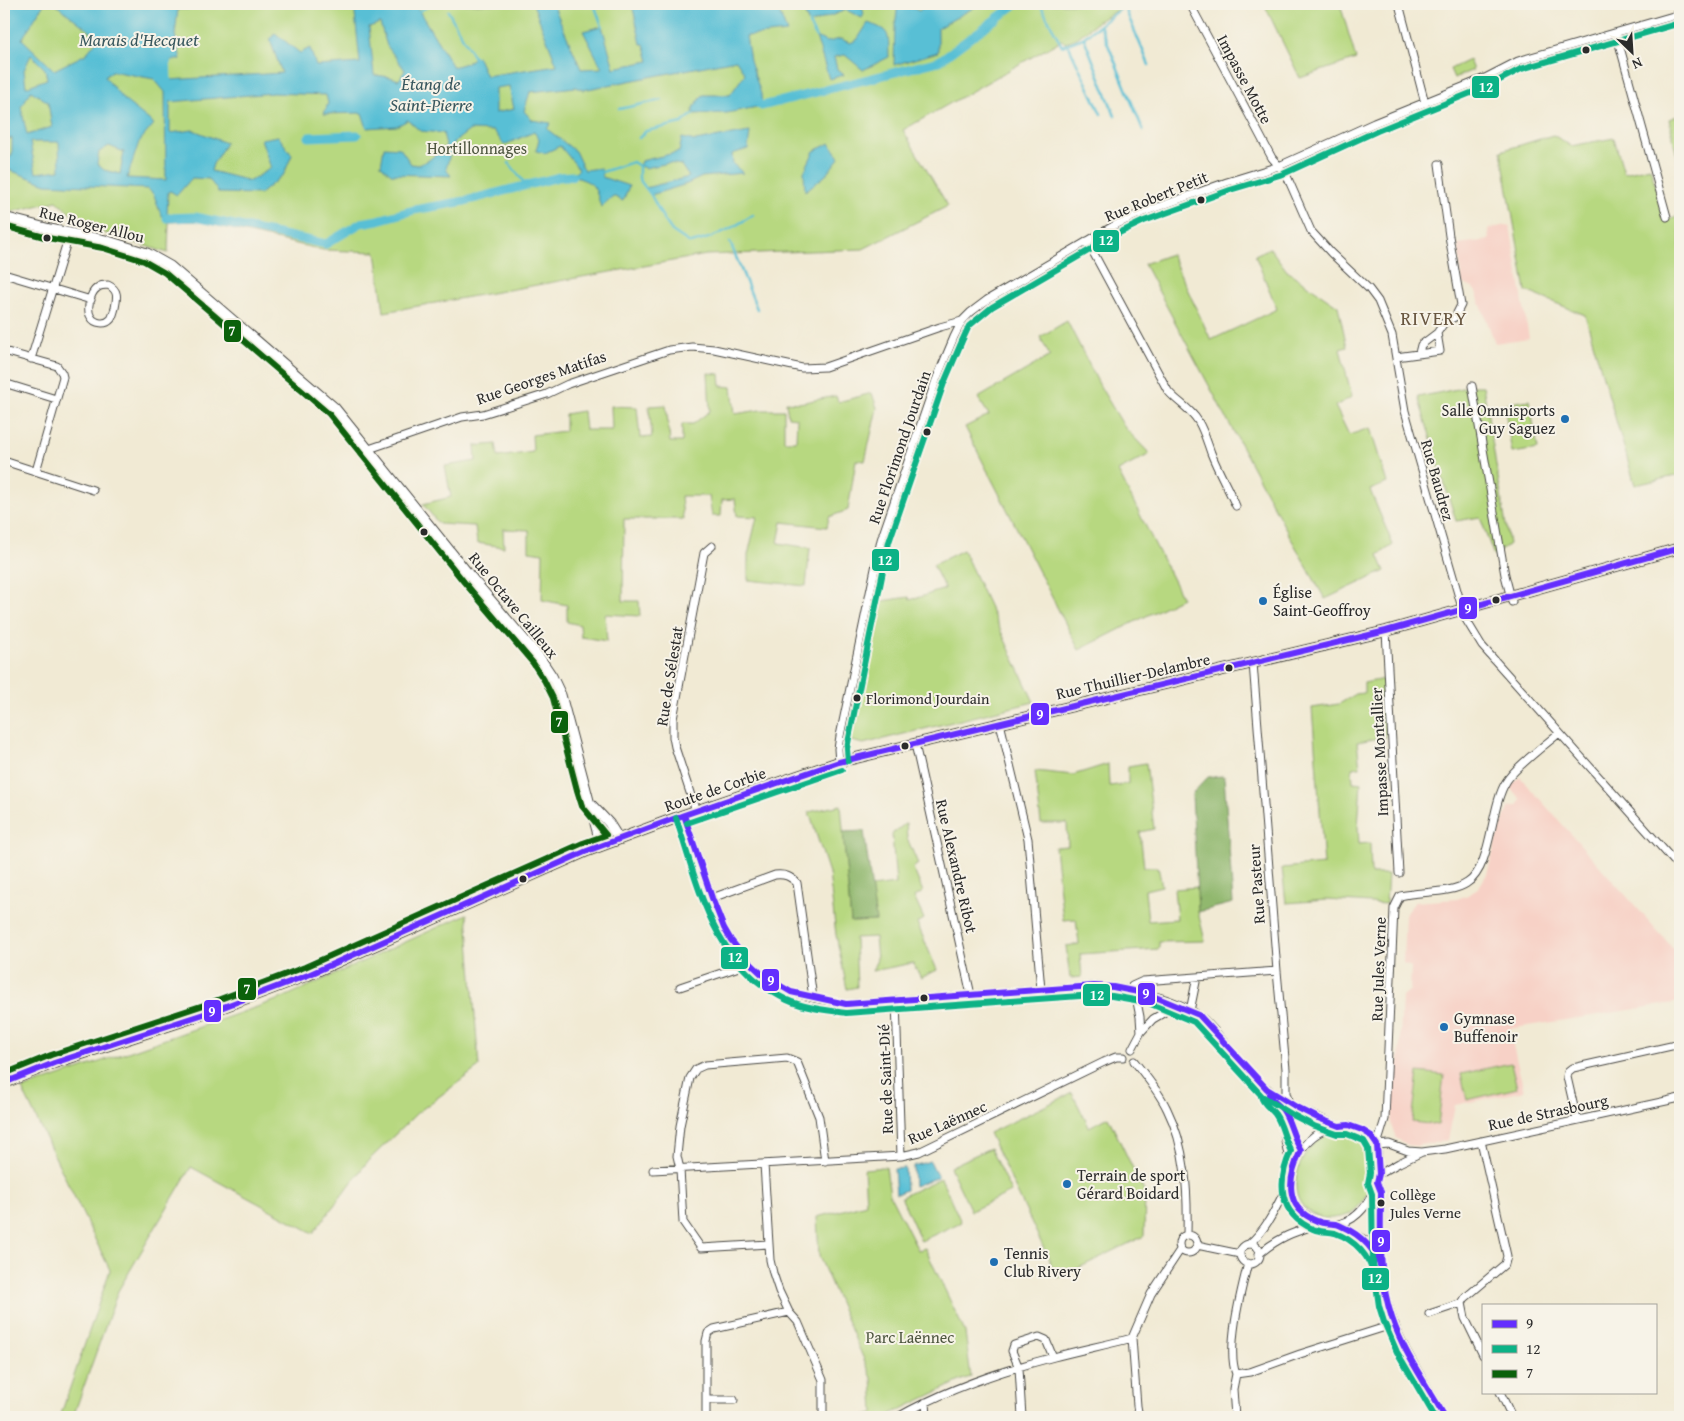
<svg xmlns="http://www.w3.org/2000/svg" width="1684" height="1421" font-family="'Gentium Book Plus',serif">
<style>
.built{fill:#f7d1c6}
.green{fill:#b7d880;stroke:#718256}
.forest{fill:#91b86e;stroke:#5e724c}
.water{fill:#58bfd5;stroke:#427580;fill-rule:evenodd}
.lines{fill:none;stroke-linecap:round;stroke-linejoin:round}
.stream{stroke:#58bfd5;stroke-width:2.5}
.canal{stroke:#58bfd5;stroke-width:9}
.minor-casing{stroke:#494844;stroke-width:9}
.tertiary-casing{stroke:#494844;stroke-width:11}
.secondary-casing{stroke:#494844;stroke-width:12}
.minor{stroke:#fff;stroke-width:7}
.tertiary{stroke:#fff;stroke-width:9}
.secondary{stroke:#f7e8c3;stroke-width:10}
.bus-1-casing{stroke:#f7f3e8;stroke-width:10}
.bus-2-casing{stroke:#f7f3e8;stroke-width:10}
.bus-3-casing{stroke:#f7f3e8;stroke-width:10}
.bus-1{stroke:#642efe;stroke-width:6}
.bus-2{stroke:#0cb286;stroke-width:6}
.bus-3{stroke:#0b610b;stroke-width:6}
.bus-dot{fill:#2b2b2b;stroke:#f7f3e8;stroke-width:2}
.poi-dot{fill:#1f6fb2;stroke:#f7f3e8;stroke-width:2}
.labels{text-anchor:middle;stroke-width:4;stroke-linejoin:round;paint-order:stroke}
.bus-label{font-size:15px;fill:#2b2b2b;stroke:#f7f3e8;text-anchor:start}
.street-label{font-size:16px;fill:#2b2b2b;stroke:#f7f3e8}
.park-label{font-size:16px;fill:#4e5640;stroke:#f7f3e8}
.poi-label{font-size:16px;fill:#2b2b2b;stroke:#f7f3e8;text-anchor:start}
.water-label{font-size:18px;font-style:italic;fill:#38575e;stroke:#f7f3e8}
.quarter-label{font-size:19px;letter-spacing:1px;fill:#685640;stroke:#f7f3e8}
.line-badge{stroke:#f7f3e8;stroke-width:2}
.badge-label{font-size:14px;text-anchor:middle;font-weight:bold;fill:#fff}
</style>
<rect width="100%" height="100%" fill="#f7f3e8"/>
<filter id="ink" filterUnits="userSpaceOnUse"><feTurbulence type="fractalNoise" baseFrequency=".02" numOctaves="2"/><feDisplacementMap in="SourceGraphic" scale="10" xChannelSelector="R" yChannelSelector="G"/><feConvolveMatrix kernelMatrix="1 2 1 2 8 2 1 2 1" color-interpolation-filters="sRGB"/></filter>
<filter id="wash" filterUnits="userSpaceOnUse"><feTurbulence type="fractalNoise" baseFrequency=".0096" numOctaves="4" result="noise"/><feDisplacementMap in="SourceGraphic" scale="20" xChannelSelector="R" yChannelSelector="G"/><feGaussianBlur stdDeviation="1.12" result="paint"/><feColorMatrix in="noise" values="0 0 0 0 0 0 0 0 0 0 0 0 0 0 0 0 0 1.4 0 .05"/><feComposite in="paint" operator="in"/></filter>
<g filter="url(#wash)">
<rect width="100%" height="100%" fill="#f1ead4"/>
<path class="built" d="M1506 225 1510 226 1529 338 1495 343 1476 292 1473 288 1462 283 1458 244 1489 240 1488 229Z
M1520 777 1680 956V1002L1509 1029 1524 1091 1455 1105 1448 1140 1416 1146 1408 1145 1396 1138 1391 1124 1395 1066 1399 1062 1402 997 1410 990 1411 967 1403 963 1405 914 1415 902 1457 899 1468 895 1479 887 1487 874 1498 834 1509 806H1518L1521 799 1511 789 1512 785Z"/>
<path class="green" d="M4 4H1127L1097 22 1077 38 1065 43 1062 40 903 130 948 206 863 249 706 255 384 312 376 252 323 250 197 221 169 222 168 253 85 227 57 201 11 212 4 209Z
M1264 4H1340L1356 59 1300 78Z
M1469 60 1473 70 1454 78 1450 69Z
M1680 115V162H1678L1669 119Z
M1553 135 1571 146 1614 138 1624 173 1650 167 1666 220 1680 215V475L1635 485 1585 315 1526 291 1501 151Z
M1270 248 1287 271 1338 306 1347 347 1340 349 1352 397 1335 406 1349 435 1370 428 1387 483 1370 490 1393 545 1378 555 1385 571 1325 599 1289 535 1144 264 1171 254 1211 340 1277 309 1255 255Z
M1067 321 1101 388 1125 428 1150 454 1118 471 1182 598 1079 650 965 427 989 415 978 398 1050 356 1040 337Z
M708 373 720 374 721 386 732 387 735 414 760 410H784V441H796L797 418 788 417 786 402 799 403 836 396 838 402 872 393 877 408 865 461 856 460 848 510 829 517 827 527 782 522 778 543 810 548 806 586 748 580V555L757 517 737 516 735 499 722 500 721 516H712L709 496H681L683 519H624L623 601H639L640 616 605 614 607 641 581 637 580 625 567 622V605L542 600 543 553 529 551V530L503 529 504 547 477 543 475 526 439 524 423 504 451 497 445 466 476 461 475 446 496 444 498 457 533 452 532 435 565 431V414L583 411 585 430H612L611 406 637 407 640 438 652 437 649 406 666 405 670 442H682V424H693L710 411Z
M1472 386H1483L1509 544 1494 556 1480 517 1456 521 1418 397Z
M1529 400 1538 449 1512 453 1504 404Z
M963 550 1034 702 863 744 848 740 875 602 909 597 910 600 945 589 933 565Z
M1384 679 1386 737 1357 742 1360 767 1352 768 1353 782 1361 783 1358 827 1359 844 1370 843 1371 874H1388L1386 904 1327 900 1286 903 1282 868 1324 864 1312 708 1339 704 1356 694 1364 693V683Z
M1146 763 1154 829 1140 832 1144 867H1158L1162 886 1145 890 1148 921 1177 919 1174 889 1198 887V912L1205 941 1159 942V949L1080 954 1082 977 1070 978 1066 946 1079 944 1076 919 1063 920 1055 847 1068 846 1067 823H1041L1035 771 1073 775 1108 764 1109 786 1128 784V766Z
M841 805 851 922 876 921 871 887 896 884 892 834 906 823 907 838 918 864 913 868 923 892 914 897 924 919 917 923 937 970 921 978 913 963 872 971 877 959 875 937 855 938 857 987 847 989 836 935 829 873 809 812Z
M467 914 479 1067 417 1113 368 1161 313 1233 191 1167 118 1291 73 1417H60L110 1270 22 1089 280 999Z
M1511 1063 1517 1088 1467 1100 1461 1074Z
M1418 1072 1444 1075 1438 1125 1412 1122Z
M1072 1093 1089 1127 1108 1117 1145 1193 1144 1236 1058 1278 989 1133Z
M1342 1131C1348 1132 1358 1133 1363 1138 1383 1155 1371 1200 1351 1213 1346 1217 1339 1217 1333 1218 1323 1219 1316 1217 1308 1211 1285 1194 1298 1156 1317 1141 1324 1135 1332 1132 1342 1131Z
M990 1148 1011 1192 971 1211 950 1167Z
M886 1167 890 1195 918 1250 925 1248 965 1332 971 1377 964 1379 885 1417H858L874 1413 872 1378 819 1256 817 1217 866 1204 864 1169Z
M941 1178 961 1222 921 1241 901 1197Z"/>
<path class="forest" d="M1224 776 1233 903 1198 912 1192 794 1208 777Z
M864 831 876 921 851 922 843 832Z"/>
<path class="water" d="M4 4H44L22 39 54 70 86 54 99 38 55 4H188L191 9H178L175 35 181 59 168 61 166 66 169 80 282 73 270 40 275 33 300 53 310 48 316 66 360 63 354 4H415L453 67 466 63 477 56 486 76 557 65 533 4H553L581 69 602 68 583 31 602 26 614 68 649 61 644 44H641L632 4H776L787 32 746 36 750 60 761 94 762 106 727 113 693 114V108L703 95H730L745 74 736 60 583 90 576 87 530 92 524 111 532 120 551 123 547 129 575 151 584 170 601 168 602 177 629 186 623 201 613 196 601 207C594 184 595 183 572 176L579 169 560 146 545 153 536 151 539 139 534 132 504 145 494 131 470 130 453 143 446 169 451 176 391 174 381 165 384 147 400 148 411 164 418 165 429 160 446 146 443 133 420 131 408 120 397 126 367 128 362 113 324 114 328 103 326 95 273 93 170 102V133L193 130 226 143 213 164 211 171 250 181 271 168 261 139 278 136 292 155 284 174 260 194 219 193 209 179 192 178 177 195 170 191 168 192 167 218 161 215 154 195 148 189 46 184 4 168V158L12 156V138L4 140V89L5 87 4 83ZM380 23 387 46 405 70 399 80 390 77 374 75 369 27ZM31 55 45 69 47 79 26 87 24 70ZM112 71 154 79 165 92 166 180 127 178 139 142 154 124 124 100 105 77ZM509 86 514 109 495 113V88ZM31 91 48 102 52 127 27 135 21 107ZM30 142H59L60 170 36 173ZM109 146 124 152 120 174 104 170 97 164 99 152Z
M800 4H861L864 14 862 18 846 10 809 24Z
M898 4H910L911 7 919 11 927 4H980L938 28V52L894 65 895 26Z
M868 23C892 31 888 34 889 57L863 70 845 55 834 57 837 69 844 75 829 79 816 37 827 42 841 39 850 43 857 40Z
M750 132 748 149 732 154 733 164 743 173 702 177 687 184 651 195 645 188 689 177 681 165 669 163 645 168 639 166 641 161 679 152 682 138 695 141Z
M830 143 839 158 825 176 805 191 804 172 814 151Z
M930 1161 938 1177 914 1186 913 1166Z
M905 1168 906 1190 896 1194 894 1169Z"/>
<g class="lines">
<path class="stream" d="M594 4 602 26
M1040 4 1062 46 1083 38 1127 4
M1124 6 1149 65
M419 11 433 4
M448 11 474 58
M809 24 816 37
M1100 25 1143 130
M1084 38 1115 116
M1068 44 1101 114
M619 109 662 100
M639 138 646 131 682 123 693 114
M509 163 526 185
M602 172 633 162 639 166V179L651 195 663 218 672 231 690 243C713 239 733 228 753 215
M730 242 757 309"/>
<path class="canal" d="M166 53 167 82
M754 99 755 101 762 106 939 61 1016 4
M309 137 357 135
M167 218 195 217 326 244 361 223 378 220 414 210 465 201 559 177 572 176"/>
</g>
</g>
<g filter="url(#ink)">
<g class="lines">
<defs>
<path id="minor" d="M1190 4 1272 158 1286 174 1311 231 1331 253 1369 289 1378 301 1392 335 1405 411 1465 618 1482 646 1680 868
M1399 4 1425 103
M1616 33 1667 217
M1087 241 1168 391C1177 402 1190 408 1198 421 1204 431 1207 442 1211 453 1218 471 1228 488 1236 506
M4 274 91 300
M108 285C119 290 117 298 115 308 114 311 113 316 111 319 106 325 95 324 91 317 86 310 90 293 97 288 100 285 103 285 108 285Z
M1437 333 1444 323 1455 317 1461 305 1449 236 1439 164
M4 351 57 366 62 373 63 377 36 471
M1396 357 1440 351 1437 333 1421 345 1419 353
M31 359 70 232
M4 383 56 399
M1472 386 1505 575 1512 602
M369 449 462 417 483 414 547 394 568 384 669 350 692 347 714 349 802 368 825 367 940 327 962 321
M4 461 93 490
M1386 631 1399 873
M1253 663 1277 971 1286 1069V1093L1289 1103
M1000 723 1028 839 1041 990
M915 744 971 995
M839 762 838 749 840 736 881 540 936 380 954 337 962 321 971 312 987 300 1115 225 1141 213 1227 182 1279 166 1374 123 1485 78 1518 61 1680 14
M696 811 675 747 673 737V719L704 553 712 546
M684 815 712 898 724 928 731 940 747 960 764 976 791 992 813 998 846 1004 1094 986C1124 987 1175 997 1200 1016 1210 1024 1218 1035 1226 1044 1238 1058 1253 1078 1268 1089 1289 1106 1314 1116 1339 1126
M712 898 775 875C785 874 790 876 797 883L813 998
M680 987 736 968 747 960
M896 1000 901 1156
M1190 1011 1197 977
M1141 1032 1140 1017 1137 1002 1132 990V986L1143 981 1277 971
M1132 1049 1141 1032 1153 1019 1177 1005
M1134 1061C1146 1076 1159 1092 1167 1109 1186 1147 1188 1192 1187 1234
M1267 1089 1281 1120 1288 1155 1294 1166
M1577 1120 1567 1077 1568 1072 1573 1068 1680 1044
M1348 1125C1359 1129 1371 1132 1376 1144 1378 1148 1378 1154 1378 1159 1381 1193 1355 1238 1315 1220 1307 1216 1299 1210 1295 1203 1281 1178 1299 1142 1322 1131 1331 1127 1339 1126 1348 1125Z
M1422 1152 1445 1149 1680 1098
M764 1164 770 1260 773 1273 779 1291 789 1312 798 1322 823 1380V1417
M653 1170 901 1156 919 1152 1104 1062 1116 1057H1123
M1379 1174 1399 1163 1422 1152 1408 1151 1389 1144 1377 1145 1385 1119 1394 908 1400 896C1420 891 1451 894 1467 883 1492 868 1490 807 1506 782 1514 768 1545 745 1559 733
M1377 1182 1381 1192C1381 1229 1378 1267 1388 1304 1398 1344 1425 1381 1445 1417
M1337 1224 1365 1240 1380 1263
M1179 1244a9 9 0 1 1 18 0a9 9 0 1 1-18 0Z
M769 1244 701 1248 683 1222 680 1169 677 1156 680 1126 690 1078 696 1069 705 1065 787 1058 797 1062 819 1117 825 1161
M1249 1244C1269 1227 1278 1203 1290 1180
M1240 1254a10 10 0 1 1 20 0a10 10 0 1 1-20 0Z
M1197 1245 1240 1254
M1259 1254C1282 1235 1295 1232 1323 1223
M1462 1303 1465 1298 1505 1264 1507 1256 1481 1141
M1462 1303 1465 1318 1483 1355
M1429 1314 1462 1303
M1236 1374 1250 1372 1300 1354 1395 1324
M1236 1374C1226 1348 1241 1291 1248 1263
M1500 1392 1512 1417
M706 1400H734
M926 1402 927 1417
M706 1417V1341L708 1333 714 1329 789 1312
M898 1417C947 1389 1000 1371 1054 1357 1080 1350 1106 1345 1132 1338
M1022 1417 1019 1368 1012 1351 1014 1345 1039 1337 1046 1340 1053 1357
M1139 1417 1137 1406 1132 1338 1151 1294 1180 1250
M1235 1417 1233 1389 1236 1374"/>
<path id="tertiary" d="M4 217 50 229 105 240 147 253 170 266 335 408 471 577 540 658 552 676 561 695 601 846
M590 803 609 823 619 839"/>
<path id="secondary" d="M4 1083 54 1063 210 1012 308 975 587 851 684 815 839 762 1386 631 1680 548"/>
</defs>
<use href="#minor" class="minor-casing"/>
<use href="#tertiary" class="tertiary-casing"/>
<use href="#secondary" class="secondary-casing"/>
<use href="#minor" class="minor"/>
<use href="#tertiary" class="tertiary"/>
<use href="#secondary" class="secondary"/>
<defs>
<path id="bus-1" d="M684 815 712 898 724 928 731 940 747 960 764 976 791 992 846 1004 1094 986 1113 987 1148 994 1199 1015 1267 1089 1298 1108 1318 1118 1339 1126 1348 1125 1362 1130 1370 1135 1377 1145 1379 1174 1377 1182 1381 1192C1381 1234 1378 1277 1392 1318 1404 1354 1427 1385 1445 1417
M4 1083 54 1063 210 1012 308 975 587 851 684 815 839 762 1386 631 1680 548
M1269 1094C1271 1101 1278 1103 1282 1109 1291 1121 1292 1137 1301 1150 1288 1177 1283 1208 1317 1221 1325 1225 1332 1222 1339 1225 1362 1235 1378 1251 1383 1275"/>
<path id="bus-2" d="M848 761 847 749 849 738 889 542 944 383 962 341 969 326 992 307 1119 233 1144 221 1230 190 1283 174 1377 131 1488 86 1521 69 1680 23
M676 818C699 888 713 965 787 1000 804 1008 827 1010 846 1013L1094 995 1112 996 1146 1002 1194 1022 1262 1096 1293 1115 1314 1126 1337 1134H1347L1364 1141 1368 1148 1370 1173 1368 1183 1372 1194 1373 1263 1379 1306 1384 1322 1397 1352 1435 1417
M687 823 842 770
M1261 1096C1263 1105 1270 1107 1275 1114 1283 1125 1284 1140 1291 1151 1277 1181 1278 1214 1313 1229 1322 1233 1328 1231 1335 1233 1355 1240 1370 1256 1374 1277"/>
<path id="bus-3" d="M4 226 48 238 103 248 144 261 165 273 329 414 464 582 533 663 544 680 553 698 577 790 582 806 606 835 583 843 305 967 207 1004 51 1055 4 1074"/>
</defs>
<use href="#bus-1" class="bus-1-casing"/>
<use href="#bus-2" class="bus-2-casing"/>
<use href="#bus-3" class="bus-3-casing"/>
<use href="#bus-1" class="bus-1"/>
<use href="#bus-2" class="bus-2"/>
<use href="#bus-3" class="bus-3"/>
</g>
</g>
<g class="bus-dot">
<circle cx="1586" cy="50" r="4.5"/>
<circle cx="1201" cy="200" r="4.5"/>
<circle cx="47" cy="238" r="4.5"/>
<circle cx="927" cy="432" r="4.5"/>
<circle cx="424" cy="532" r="4.5"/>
<circle cx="1496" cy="600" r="4.5"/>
<circle cx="1229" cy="668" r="4.5"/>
<circle cx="857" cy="698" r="4.5"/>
<circle cx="905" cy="746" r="4.5"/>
<circle cx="523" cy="879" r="4.5"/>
<circle cx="924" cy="998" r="4.5"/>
<circle cx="1381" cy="1203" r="4.5"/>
</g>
<g class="poi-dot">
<circle cx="1565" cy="419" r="5"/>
<circle cx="1263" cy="601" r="5"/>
<circle cx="1444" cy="1027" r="5"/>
<circle cx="1067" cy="1184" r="5"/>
<circle cx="994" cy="1262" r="5"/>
</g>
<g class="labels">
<g class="bus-label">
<text x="866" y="704">Florimond Jourdain</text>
<text x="1390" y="1200">Collège<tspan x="1390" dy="18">Jules Verne</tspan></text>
</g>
<g class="street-label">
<text transform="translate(1245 79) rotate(62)" y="6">Impasse Motte</text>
<text transform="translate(1156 196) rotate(-22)" y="6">Rue Robert Petit</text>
<text transform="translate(92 224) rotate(14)" y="6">Rue Roger Allou</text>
<text transform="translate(541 377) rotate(-19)" y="6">Rue Georges Matifas</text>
<text transform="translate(899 447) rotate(-71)" y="6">Rue Florimond Jourdain</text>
<text transform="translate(1438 480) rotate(74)" y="6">Rue Baudrez</text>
<text transform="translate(514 605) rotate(51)" y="6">Rue Octave Cailleux</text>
<text transform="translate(669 676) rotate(-81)" y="6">Rue de Sélestat</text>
<text transform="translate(1133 676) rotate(-13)" y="6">Rue Thuillier-Delambre</text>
<text transform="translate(1379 752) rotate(-93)" y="6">Impasse Montallier</text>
<text transform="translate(715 789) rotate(-19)" y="6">Route de Corbie</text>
<text transform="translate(957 866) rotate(77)" y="6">Rue Alexandre Ribot</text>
<text transform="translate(1256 884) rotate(-94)" y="6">Rue Pasteur</text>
<text transform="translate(1378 969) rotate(-88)" y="6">Rue Jules Verne</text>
<text transform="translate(885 1079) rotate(-92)" y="6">Rue de Saint-Dié</text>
<text transform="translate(1548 1112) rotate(-12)" y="6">Rue de Strasbourg</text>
<text transform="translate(947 1122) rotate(-24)" y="6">Rue Laënnec</text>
</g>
<g class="park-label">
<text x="477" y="154">Hortillonnages</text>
<text x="910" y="1343">Parc Laënnec</text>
</g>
<g class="poi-label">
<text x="1555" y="416" text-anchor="end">Salle Omnisports<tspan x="1555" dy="18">Guy Saguez</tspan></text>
<text x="1273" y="598">Église<tspan x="1273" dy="18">Saint-Geoffroy</tspan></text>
<text x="1454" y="1024">Gymnase<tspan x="1454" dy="18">Buffenoir</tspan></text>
<text x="1077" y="1181">Terrain de sport<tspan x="1077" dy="18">Gérard Boidard</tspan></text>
<text x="1004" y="1259">Tennis<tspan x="1004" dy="18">Club Rivery</tspan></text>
</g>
<g class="water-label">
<text x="139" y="46">Marais d'Hecquet</text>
<text x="431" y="90">Étang de<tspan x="431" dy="21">Saint-Pierre</tspan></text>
</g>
<g class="quarter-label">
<text x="1434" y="325">RIVERY</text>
</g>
</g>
<g class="line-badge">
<rect x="1471" y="75" width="29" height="24" rx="5" fill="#0cb286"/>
<rect x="1092" y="229" width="28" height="24" rx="5" fill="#0cb286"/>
<rect x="223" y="319" width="19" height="24" rx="5" fill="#0b610b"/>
<rect x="871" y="548" width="29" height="24" rx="5" fill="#0cb286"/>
<rect x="1458" y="596" width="20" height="24" rx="5" fill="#642efe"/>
<rect x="1030" y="702" width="20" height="24" rx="5" fill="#642efe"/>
<rect x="550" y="710" width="19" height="24" rx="5" fill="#0b610b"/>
<rect x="720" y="946" width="29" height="24" rx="5" fill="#0cb286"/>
<rect x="761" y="968" width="19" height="24" rx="5" fill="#642efe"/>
<rect x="237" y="977" width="20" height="24" rx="5" fill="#0b610b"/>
<rect x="1137" y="982" width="19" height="24" rx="5" fill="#642efe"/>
<rect x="1082" y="983" width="29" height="24" rx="5" fill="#0cb286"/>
<rect x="203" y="999" width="19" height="24" rx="5" fill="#642efe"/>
<rect x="1371" y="1229" width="20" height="24" rx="5" fill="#642efe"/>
<rect x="1361" y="1267" width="29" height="24" rx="5" fill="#0cb286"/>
</g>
<g class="badge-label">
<text x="1486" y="92">12</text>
<text x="1106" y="245">12</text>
<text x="232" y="336">7</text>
<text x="885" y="565">12</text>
<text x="1468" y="613">9</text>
<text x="1040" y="719">9</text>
<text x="559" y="727">7</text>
<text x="735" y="962">12</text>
<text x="771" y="985">9</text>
<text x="247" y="994">7</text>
<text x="1146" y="998">9</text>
<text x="1097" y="1000">12</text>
<text x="212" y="1016">9</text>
<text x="1381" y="1246">9</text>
<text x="1375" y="1283">12</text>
</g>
<rect width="1684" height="1421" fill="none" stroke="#f7f3e8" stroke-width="20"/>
<rect x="1482" y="1304" width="175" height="90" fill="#f7f3e8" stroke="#a5a39c"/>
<rect x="1492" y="1320" width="25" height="8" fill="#642efe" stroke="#a5a39c"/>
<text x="1526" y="1328" font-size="15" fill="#2b2b2b">9</text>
<rect x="1492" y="1345" width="25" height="8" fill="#0cb286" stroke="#a5a39c"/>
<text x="1526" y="1354" font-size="15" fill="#2b2b2b">12</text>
<rect x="1492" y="1370" width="25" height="8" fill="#0b610b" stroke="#a5a39c"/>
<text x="1526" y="1378" font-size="15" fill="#2b2b2b">7</text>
<g transform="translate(1632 52) rotate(155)" stroke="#f7f3e8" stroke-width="4" paint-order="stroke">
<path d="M0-4L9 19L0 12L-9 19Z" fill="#2b2b2b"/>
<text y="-8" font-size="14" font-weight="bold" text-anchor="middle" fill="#2b2b2b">N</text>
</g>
</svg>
